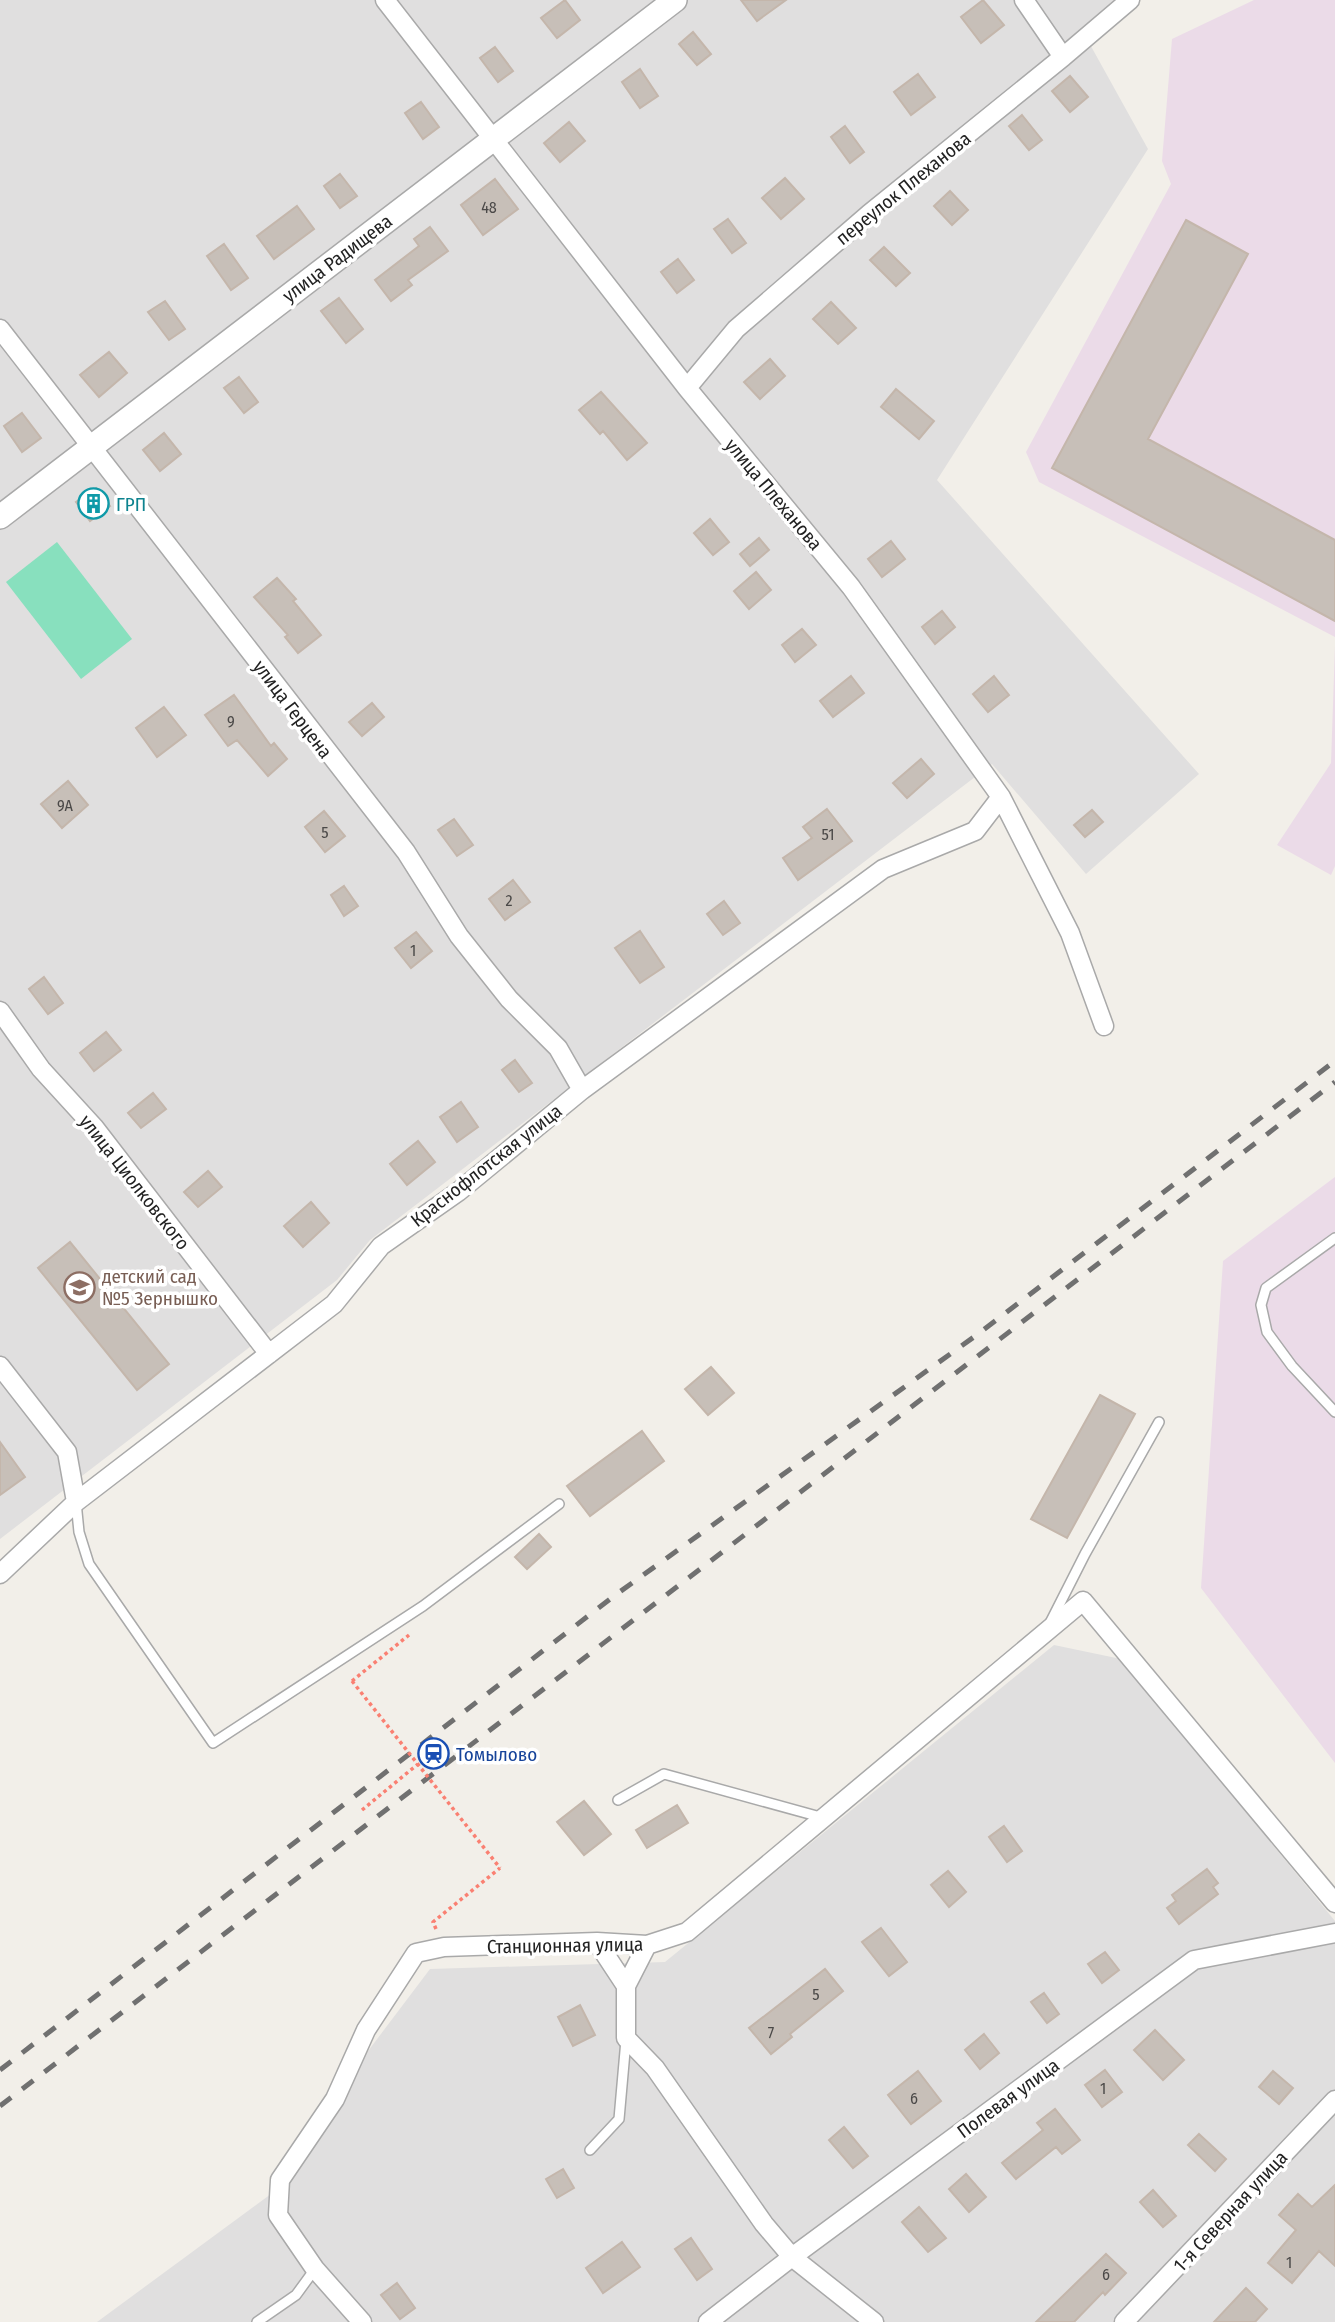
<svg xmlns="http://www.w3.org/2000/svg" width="1335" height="2322" font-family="'Fira Sans Condensed',sans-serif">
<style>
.residential{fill:#e0dfdf}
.industrial{fill:#ebdbe8}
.pitch{fill:#88e0be}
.building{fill:#c7bfb8;stroke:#c4b6ab;stroke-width:2}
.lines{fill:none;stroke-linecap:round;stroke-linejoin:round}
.service-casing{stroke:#a9a9a9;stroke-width:12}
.minor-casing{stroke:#a9a9a9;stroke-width:21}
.tertiary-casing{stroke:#a9a9a9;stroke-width:26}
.path{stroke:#fa8072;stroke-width:3.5;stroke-dasharray:3.5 3.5;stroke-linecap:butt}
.service{stroke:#fff;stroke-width:9}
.minor{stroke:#fff;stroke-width:18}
.tertiary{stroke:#fff;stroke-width:23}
.rail{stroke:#707070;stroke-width:5;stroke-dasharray:14 14;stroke-linecap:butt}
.path-bridge{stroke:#fa8072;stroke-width:3.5;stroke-dasharray:3.5 3.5;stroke-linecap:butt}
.labels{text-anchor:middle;stroke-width:7;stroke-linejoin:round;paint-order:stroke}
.number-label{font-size:16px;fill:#4b4948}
.street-label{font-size:19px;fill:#222;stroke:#fff}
.culture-label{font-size:19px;fill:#0d838f;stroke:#fff;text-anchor:start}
.education-label{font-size:19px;fill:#785e54;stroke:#fff;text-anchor:start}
.transit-label{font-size:19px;fill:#164399;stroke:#fff;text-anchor:start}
</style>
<rect width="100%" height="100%" fill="#f2efe9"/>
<path class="residential" d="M0 0H1116L1082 30 1148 149 937 480 1199 774 1086 874 992 764 370 1240 337 1280 0 1539Z
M1054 1645 1121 1659 1335 1921V2322H97L290 2180 359 2063 430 1969 665 1962Z"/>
<path class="industrial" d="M1254 0H1335V637L1039 482 1026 452 1171 184 1162 161 1172 39Z
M1335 646V866L1331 875 1277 845 1331 763Z
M1335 1177V1763L1201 1588 1223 1261Z"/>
<path class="pitch" d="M57 542 132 639 81 679 6 582Z"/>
<path class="building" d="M565 0 580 20 557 38 541 18Z
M741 0H786L757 21Z
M983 0 1004 25 981 43 961 17Z
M693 32 711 54 697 65 679 44Z
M495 47 513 71 498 82 480 58Z
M640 69 658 96 640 108 622 82Z
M918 74 935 97 911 115 894 92Z
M1070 76 1088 97 1070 112 1052 91Z
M421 102 439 127 423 139 405 113Z
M1022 115 1042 140 1029 150 1009 126Z
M569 122 585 141 560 162 544 143Z
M845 126 864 152 850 163 831 137Z
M340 174 357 196 340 208 324 186Z
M785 178 804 199 781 219 762 198Z
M495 179 518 209 483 235 461 205Z
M950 191 968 210 952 225 934 206Z
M297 206 314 229 274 259 257 236Z
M728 219 746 243 732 253 714 229Z
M1186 220 1248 254 1148 439 1335 540V621L1052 468Z
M430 227 448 251 408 280 412 285 391 301 375 280 419 246 414 239Z
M224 244 248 278 231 290 207 256Z
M884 247 910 273 896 286 870 260Z
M678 259 694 280 677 293 661 272Z
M339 298 363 329 346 343 321 311Z
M165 301 185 329 169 340 148 312Z
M831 302 856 328 838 344 813 319Z
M109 352 127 373 99 397 80 375Z
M770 359 785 376 760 399 744 382Z
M239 377 258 402 244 413 224 388Z
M896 389 934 421 919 439 881 407Z
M601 392 647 443 627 460 603 431 600 434 579 410Z
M22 413 41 438 22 452 4 426Z
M164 433 181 454 160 471 143 450Z
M96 488 110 506 90 521 76 502Z
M710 519 729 542 713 555 694 533Z
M759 538 769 550 750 566 740 554Z
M891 541 905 559 882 577 868 559Z
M756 572 771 590 749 609 734 591Z
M277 578 296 599 293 601 321 635 298 653 285 637 288 635 254 597Z
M942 611 955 627 935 644 922 627Z
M802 629 816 645 795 662 782 645Z
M851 676 864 693 833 717 820 701Z
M994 676 1009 695 988 712 973 694Z
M234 695 271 746 274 743 287 759 268 776 237 740 228 746 205 715Z
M372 703 384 717 362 736 349 722Z
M164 707 186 735 157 757 136 728Z
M921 759 934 774 907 798 893 783Z
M68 781 88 805 62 828 41 804Z
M827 809 852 841 798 880 783 858 812 838 803 827Z
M1092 810 1103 822 1085 837 1074 825Z
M324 811 345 836 325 852 305 827Z
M454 819 473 845 457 856 438 830Z
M513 880 530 902 505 920 489 899Z
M344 886 358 906 344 916 331 895Z
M724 901 740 923 723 935 707 914Z
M640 931 664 967 640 983 615 948Z
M416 932 432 951 411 968 395 948Z
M44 977 63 1003 48 1014 29 989Z
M106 1032 121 1050 94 1071 80 1053Z
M515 1060 532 1083 519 1092 502 1070Z
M153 1093 166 1109 141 1128 128 1113Z
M461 1102 478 1127 457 1142 440 1117Z
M418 1141 435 1162 407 1185 390 1164Z
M208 1171 222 1187 198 1207 184 1192Z
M311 1202 329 1223 303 1247 284 1226Z
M70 1242 169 1364 137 1390 38 1268Z
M711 1367 734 1393 708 1415 685 1389Z
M1100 1395 1135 1414 1067 1538 1031 1519Z
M642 1431 664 1461 590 1516 567 1486Z
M0 1442 25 1477 0 1495Z
M539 1534 551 1547 527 1569 515 1557Z
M584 1801 611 1834 584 1855 557 1822Z
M677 1805 688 1823 647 1848 636 1830Z
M1004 1826 1022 1851 1007 1862 989 1837Z
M1207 1869 1218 1883 1213 1887 1218 1894 1179 1924 1167 1908 1176 1901 1172 1895Z
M948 1871 966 1892 949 1907 931 1885Z
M881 1928 907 1962 889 1976 862 1942Z
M1105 1952 1119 1970 1102 1983 1088 1964Z
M825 1969 843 1991 790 2034 792 2037 771 2054 749 2028Z
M1044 1993 1059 2014 1047 2023 1031 2002Z
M580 2005 595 2035 573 2046 558 2017Z
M1155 2030 1184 2060 1163 2080 1134 2050Z
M984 2034 999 2053 980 2069 965 2050Z
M1105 2070 1122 2092 1102 2107 1085 2085Z
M918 2071 941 2101 911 2124 888 2095Z
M1273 2071 1293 2088 1279 2104 1259 2087Z
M1055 2109 1080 2140 1062 2154 1056 2147 1016 2179 1002 2163 1043 2130 1037 2123Z
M844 2127 868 2156 853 2168 829 2140Z
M1199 2134 1226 2159 1215 2171 1188 2145Z
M563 2169 574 2188 557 2198 546 2179Z
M966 2174 986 2197 969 2212 949 2189Z
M1335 2185V2266L1319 2251 1292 2283 1268 2263 1296 2230 1279 2215 1298 2194 1312 2207Z
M1153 2190 1176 2216 1163 2227 1140 2202Z
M919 2207 946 2238 928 2252 902 2222Z
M691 2238 712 2269 697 2280 675 2249Z
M622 2242 640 2267 603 2293 586 2268Z
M1106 2254 1126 2273 1105 2295 1103 2292 1074 2322H1036Z
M397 2283 415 2308 400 2319 381 2295Z
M1246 2288 1267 2309 1255 2322H1214Z"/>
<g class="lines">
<defs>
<path id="service" d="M1335 1238 1266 1288 1261 1305 1267 1332 1292 1366 1335 1412
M76 1502 79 1532 89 1564 213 1743 423 1606 559 1504
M1051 1621 1085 1554 1159 1422
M618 1800 664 1774 824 1818
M590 2150 619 2119 626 2040
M257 2322 296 2295 315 2269"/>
<path id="minor" d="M385 0 687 388 851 587 1001 797 1070 933 1104 1026
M1024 0 1063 57
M0 329 406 852 459 936 509 999 558 1048 582 1090
M687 388 736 329 869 214 1063 57 1130 0
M0 1011 41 1069 94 1127 269 1354
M0 1366 67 1452 76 1502
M0 1574 76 1502 334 1304 381 1246 458 1192 582 1090 883 869 975 831 1001 797
M597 1942 626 1986V2038L655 2068 764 2224 792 2257 874 2322
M626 1986 647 1945
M362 2322 315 2269 278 2215 280 2180 335 2099 366 2030 416 1953 444 1947 597 1942 647 1945 687 1932 1083 1601 1335 1903
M708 2322 792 2257 1194 1960 1335 1933
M1124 2322 1335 2100"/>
<path id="tertiary" d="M0 517 675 0"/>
</defs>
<use href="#service" class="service-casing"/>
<use href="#minor" class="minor-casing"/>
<use href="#tertiary" class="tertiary-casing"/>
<path class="path" d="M352 1681 409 1635
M362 1810 418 1764
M436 1929 433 1922 500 1868"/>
<use href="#service" class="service"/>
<use href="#minor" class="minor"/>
<use href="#tertiary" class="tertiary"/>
<path class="rail" d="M0 2070 614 1596 978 1334 1335 1061
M0 2106 1335 1082"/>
<path class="path-bridge" d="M352 1681 500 1868"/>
</g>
<defs>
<symbol id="building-ring" viewBox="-11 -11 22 22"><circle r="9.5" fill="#fff" stroke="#0f9aa8" stroke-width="1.5"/><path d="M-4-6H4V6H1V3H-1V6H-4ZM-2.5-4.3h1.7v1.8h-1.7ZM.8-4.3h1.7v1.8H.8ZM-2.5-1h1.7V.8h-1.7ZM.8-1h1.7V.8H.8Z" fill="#0f9aa8"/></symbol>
<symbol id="school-ring" viewBox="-11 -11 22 22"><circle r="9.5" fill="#fff" stroke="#8d6e63" stroke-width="1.5"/><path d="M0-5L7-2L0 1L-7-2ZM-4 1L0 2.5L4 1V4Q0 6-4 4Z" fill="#8d6e63"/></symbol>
<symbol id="station-ring" viewBox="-11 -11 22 22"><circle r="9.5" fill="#fff" stroke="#1a4fb4" stroke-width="1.5"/><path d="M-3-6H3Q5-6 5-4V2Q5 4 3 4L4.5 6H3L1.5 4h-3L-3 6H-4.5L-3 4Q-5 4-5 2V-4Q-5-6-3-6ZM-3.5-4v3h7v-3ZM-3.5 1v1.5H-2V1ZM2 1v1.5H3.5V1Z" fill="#1a4fb4"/></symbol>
</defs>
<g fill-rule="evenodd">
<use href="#building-ring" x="76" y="486" width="35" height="35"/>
<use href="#school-ring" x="62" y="1270" width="35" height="35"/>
<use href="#station-ring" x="416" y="1736" width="35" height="35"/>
</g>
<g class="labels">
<g class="number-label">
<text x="489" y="213">48</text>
<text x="231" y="727">9</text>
<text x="65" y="811">9А</text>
<text x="325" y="838">5</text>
<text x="828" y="840">51</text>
<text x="509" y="906">2</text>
<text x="413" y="956">1</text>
<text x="816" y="2000">5</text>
<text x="771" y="2038">7</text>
<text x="1103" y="2094">1</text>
<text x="914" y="2104">6</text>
<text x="1289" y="2268">1</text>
<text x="1106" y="2280">6</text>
</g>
<g class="street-label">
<text transform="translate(903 188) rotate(-39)" y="7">переулок Плеханова</text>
<text transform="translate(337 258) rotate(-37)" y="7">улица Радищева</text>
<text transform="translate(774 494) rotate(50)" y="7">улица Плеханова</text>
<text transform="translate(293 709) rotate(53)" y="7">улица Герцена</text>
<text transform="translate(486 1165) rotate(-38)" y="7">Краснофлотская улица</text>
<text transform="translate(135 1182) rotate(52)" y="7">улица Циолковского</text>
<text transform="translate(565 1945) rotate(-1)" y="7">Станционная улица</text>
<text transform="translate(1008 2098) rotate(-36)" y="7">Полевая улица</text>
<text transform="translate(1230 2211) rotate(-47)" y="7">1-я Северная улица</text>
</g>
<g class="culture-label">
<text x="116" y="511">ГРП</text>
</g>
<g class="education-label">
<text x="102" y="1283">детский сад<tspan x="102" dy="22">№5 Зернышко</tspan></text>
</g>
<g class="transit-label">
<text x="456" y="1761">Томылово</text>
</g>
</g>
</svg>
